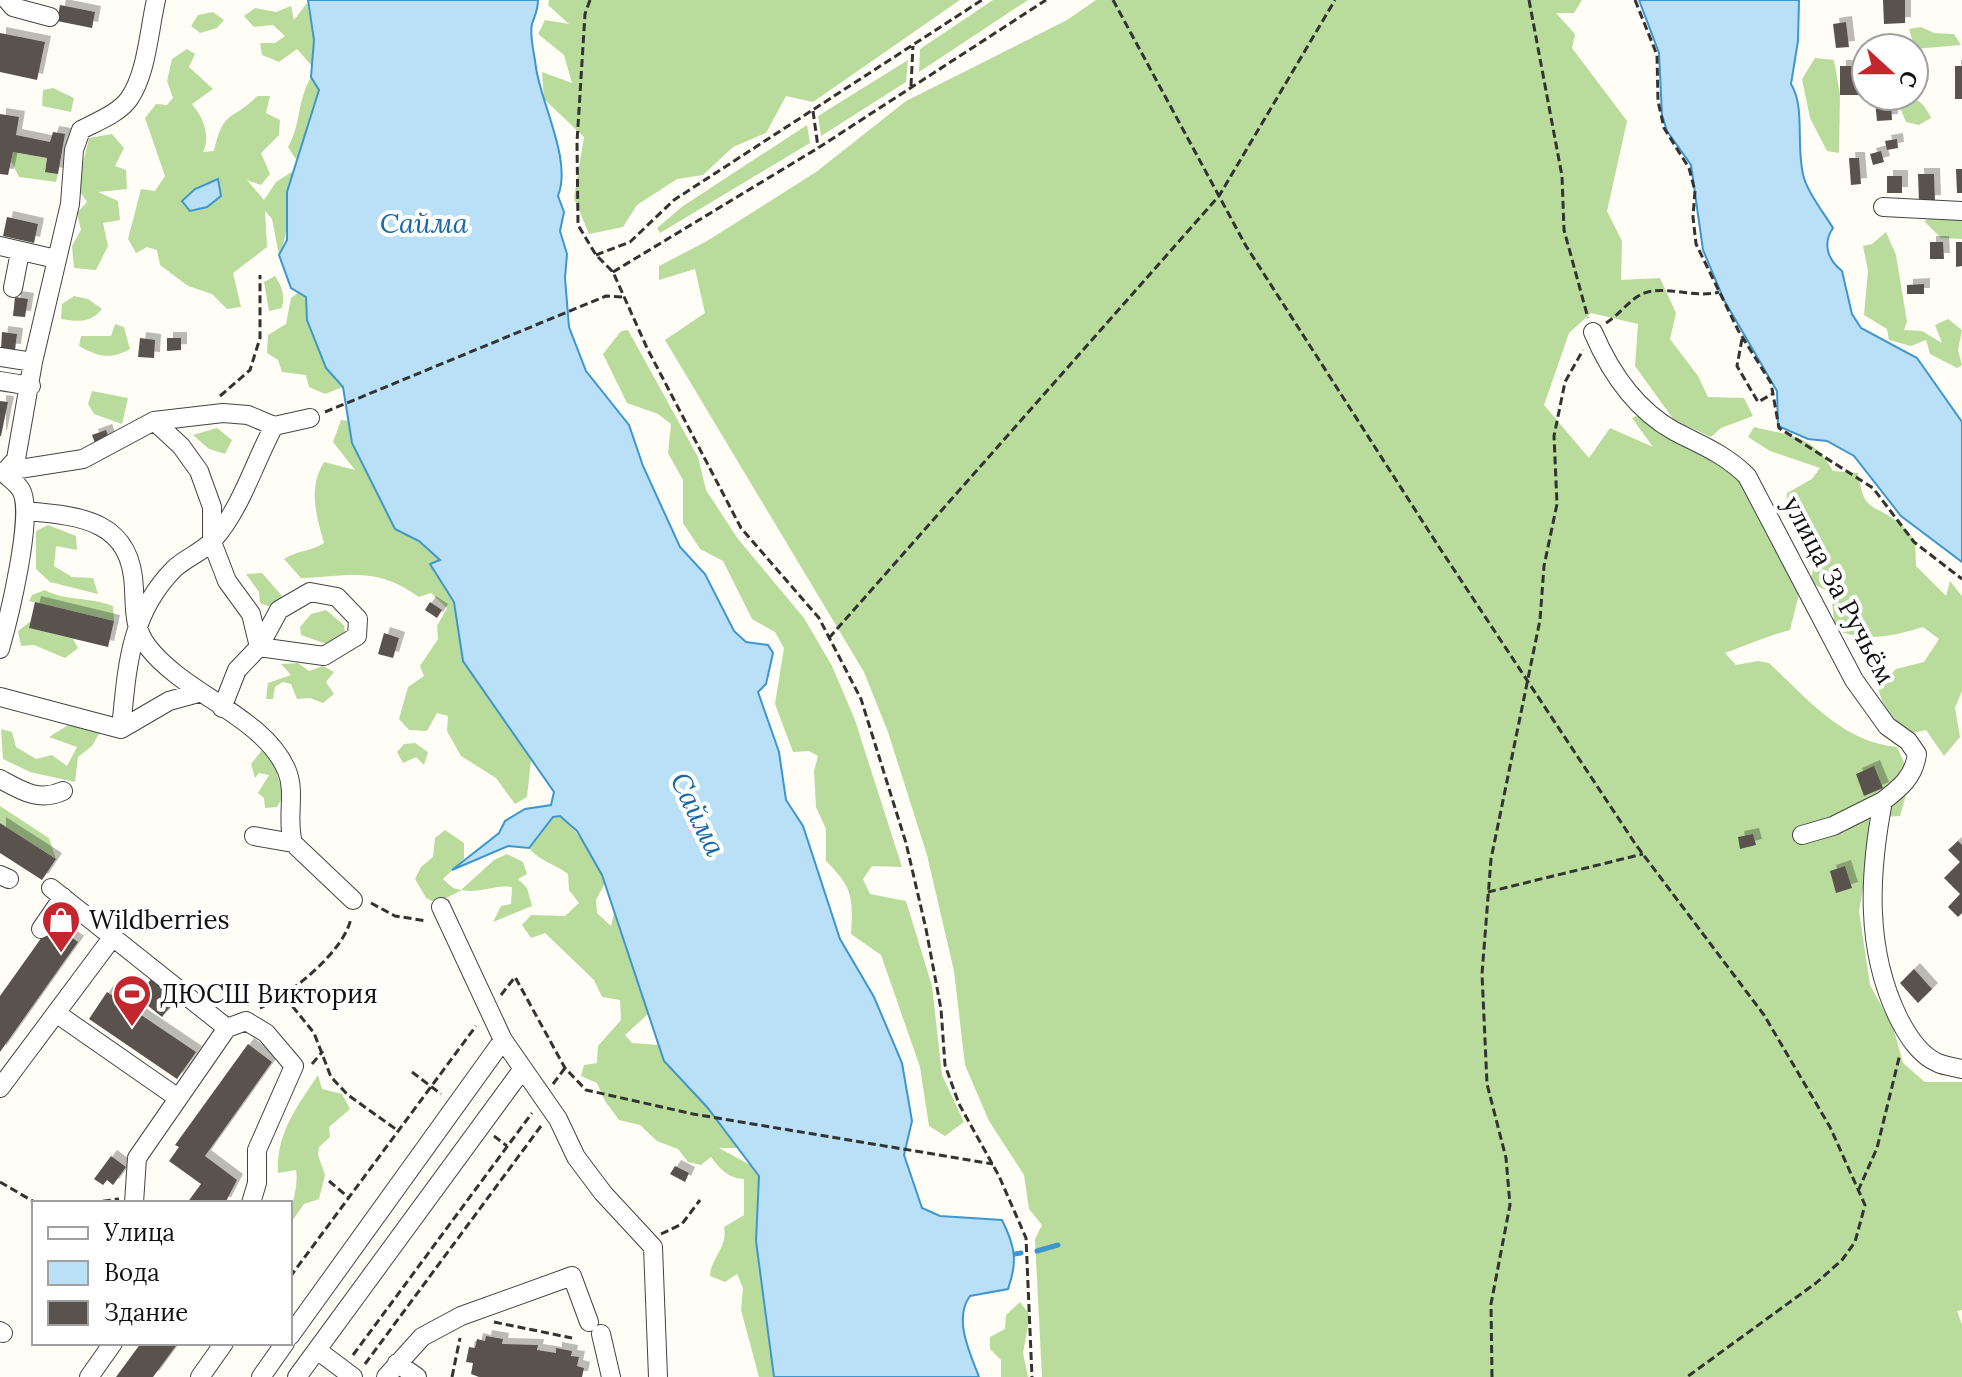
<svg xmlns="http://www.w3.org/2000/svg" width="1962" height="1377" font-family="Lora,serif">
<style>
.forest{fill:#b9dc9c}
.water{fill:#b9e0f7;stroke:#3f96cf;stroke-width:2}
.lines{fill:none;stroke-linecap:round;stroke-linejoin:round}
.stream{stroke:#3f96cf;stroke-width:5}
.building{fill:#5a524d;filter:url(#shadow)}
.minor-casing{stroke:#444;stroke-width:20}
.path{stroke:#333;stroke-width:3;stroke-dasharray:8 4;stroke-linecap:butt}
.minor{stroke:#fff;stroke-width:18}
.labels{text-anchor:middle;stroke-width:8;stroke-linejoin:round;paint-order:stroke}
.street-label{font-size:26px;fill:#111;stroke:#fff}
.poi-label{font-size:26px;fill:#111;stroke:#fff;text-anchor:start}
.water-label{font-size:28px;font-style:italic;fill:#1768a6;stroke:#fff}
</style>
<defs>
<filter id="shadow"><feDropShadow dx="6" dy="-6" stdDeviation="0" flood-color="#0004"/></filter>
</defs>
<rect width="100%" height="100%" fill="#fffdf5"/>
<path class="forest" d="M549 0H960L813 102 786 96 766 133 733 147 703 175 677 179 637 205 623 227 589 234 574 198 584 137 544 99 542 72 572 83 564 55 538 34 545 20 569 24 548 5Z
M993 0H1028L919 72 920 49Z
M1096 0H1582L1574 13H1556L1575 34 1572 48 1627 121 1607 211 1622 241 1621 280 1660 278 1676 313 1670 339 1698 376 1708 397 1744 398 1753 416 1721 428 1711 437 1674 420 1635 366 1638 324 1591 313 1569 333 1544 405 1589 458 1610 428 1653 447 1632 418 1643 413 1721 458 1770 516 1801 586 1790 630C1767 636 1747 645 1725 653L1736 665 1758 661 1769 663C1808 699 1842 742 1897 747L1911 778 1900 816 1869 818V856L1859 911 1870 985 1893 1027 1903 1063 1925 1082H1962V1310L1957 1311 1962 1325V1377H1042L1035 1239 1042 1225 1029 1209 1024 1175 989 1121 965 1065 954 971 927 855 888 732 864 672 665 340 705 313 695 269 659 280V266L707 241 816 172 906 101 1067 20Z
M307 3 314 40 312 66 297 49 279 62 262 55 260 43H275L285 36 273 25 254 27 244 16 255 8 276 12 291 6 294 20Z
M213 12 224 20 217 28 200 33 191 26 198 15Z
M1921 27 1934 33 1954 34 1961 45 1915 49 1909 29Z
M187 49 195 54 189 67 213 89 192 104C203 117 211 136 203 152L214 151C224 108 232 122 257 96H270L266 113 280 120 279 135 261 153 270 174 261 185 247 180 264 200 276 182 293 171C285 199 292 229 279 255L272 219 265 211 267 247 233 273 241 307 227 309 212 294 188 286 160 265 157 250 147 247 136 253 128 239 141 189 155 191 165 176 145 118 156 104 167 105 173 98 167 81 172 59Z
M1815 58 1834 60 1840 95 1839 153 1827 151 1810 118 1802 79Z
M908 60 906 82 821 136 818 116Z
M311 77 319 90 297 161 288 147C301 125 297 101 311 77Z
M53 88 74 98 71 112 42 106 43 90Z
M1903 96C1918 97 1925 105 1931 118L1919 125 1906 122 1901 110Z
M807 125 810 143 660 233 657 228 683 206Z
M112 134 124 148 115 166 126 170 127 189 98 192 118 201 120 220 103 223 108 246 96 270 74 268 72 246 81 230 77 213 87 202 77 188 89 138Z
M13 152 47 158 45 171 58 174 56 182 19 177 11 161Z
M1938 216 1962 218V239L1941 238 1924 221Z
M1886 232 1896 255 1907 322 1904 330 1922 331 1942 343 1935 325 1948 319 1962 330 1958 350 1962 365 1957 368 1930 354 1926 340 1911 346 1889 340 1887 329 1864 315 1868 271 1863 246 1872 244Z
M275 276C282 287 285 295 282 308L269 311 264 282Z
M299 292 306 297C307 331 321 361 343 387L325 394 309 387 306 375 282 372 278 360 267 353 268 335 286 324 291 298Z
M74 296 88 299 102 309C91 323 78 322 61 319L62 304Z
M115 324 124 327 130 349C110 360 99 357 79 346L81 336H111Z
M628 330 698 457 706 490 738 539 804 618 832 666 855 720 902 867 872 866 863 879 870 894 906 901 932 986 942 1075 964 1122 945 1136 929 1126 920 1067 881 955 851 934C853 897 853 888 826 861V829L816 807 814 771 818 756 809 751 793 752 775 704 784 648 775 632 752 619 723 561 700 549 683 523V480L668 453 671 424 658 414 627 403 603 354 621 331Z
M92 391 128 398 122 424 94 414 88 404Z
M341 420 349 421 352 443 395 529 419 541 441 561 430 564 454 602 463 661 531 760 527 797 515 804 496 778 461 756 447 731 448 716 437 713 427 731 409 730 399 719 408 687 424 676 420 666 438 639 437 626 447 608 431 593 419 597C376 566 351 576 301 578L284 559C298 550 310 552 324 543 316 515 308 488 324 462L355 470 333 442Z
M1754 427C1791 436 1813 435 1833 471L1858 473C1864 511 1869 502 1897 521 1903 525 1909 534 1915 540L1916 566 1946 596 1950 581 1962 596V691L1955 708 1960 737 1944 756 1926 730 1913 733 1887 717 1878 688 1896 669 1924 662 1939 639 1923 627C1894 636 1863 643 1835 629L1831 593 1810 582 1816 557 1786 518 1787 493 1812 479 1820 468 1770 451 1748 437Z
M217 428 232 440 225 454 209 449 193 435Z
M48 525 76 536 77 550 56 546 54 566 72 577 93 578 98 594 50 582 36 569V531Z
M262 573 282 596 276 609 260 603 259 592 246 574Z
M45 590C64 601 91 597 113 606L114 621 29 601 32 595Z
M326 610 344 625 345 635 332 646 301 635 300 627 311 614Z
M31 621 29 628 73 639 78 648 65 658 34 645 21 646 18 631Z
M298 663 309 671 323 666 334 672 326 682 334 694 323 703 310 698 297 699 291 684 283 682 275 687 273 699H266L268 683 291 675 281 664Z
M68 725 100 732 92 746 78 757 75 782 30 772 3 759 1 729 12 732 16 747 36 759 52 755 67 766 77 747 49 737Z
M415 743 428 752 424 765 416 757 403 763 397 752 404 744Z
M263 749 280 761 277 774 284 795 277 807 265 808 264 798 258 793 269 775 259 773 255 778 251 764Z
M0 806 49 838 56 859 0 823Z
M560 816C580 834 596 858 605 883L596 900 597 913 611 926 614 913 648 1014 625 1035 632 1043 658 1045 664 1061 707 1107 738 1148H719L750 1165 759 1176 756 1241 774 1377H759L741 1310 743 1288 737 1274 725 1282 710 1276C711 1257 728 1248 724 1227L744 1215V1179C729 1179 719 1168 711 1157L701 1165 688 1162 678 1149 657 1141 640 1125 619 1120 605 1101 597 1083 581 1076 584 1065 597 1063 598 1046 621 1020 620 1000 602 997 594 980 545 933 531 938 522 925 531 915 565 916 579 903 569 890 568 874C555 864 539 861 529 848L553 817Z
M445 830 464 843V859L443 879 453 888 461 890 494 860 507 854 523 862 527 874 518 879 527 888 532 906 493 922 501 906 511 904 512 887C494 884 480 894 462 890L436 903 426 898 415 879 421 867 433 857 435 838Z
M318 1075 322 1089 342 1094 350 1109 329 1127 330 1137 319 1147 318 1155 325 1175 319 1199 304 1204 290 1224C290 1204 299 1189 296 1170L278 1173C276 1133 297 1107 318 1075Z
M1020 1302 1030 1315 1023 1353 1028 1377H1001V1360L990 1349V1337L1005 1329 1006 1315Z"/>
<path class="water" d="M308 0H538C538 10 535 15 532 24 529 36 535 56 536 68 542 106 572 161 558 196L564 212 560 231 567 254 565 278 569 327 586 371 629 425 643 466 680 547 705 574 734 631 746 642 768 645 773 653 766 684 758 692 779 752 786 800 803 826 840 939 874 997 902 1063 912 1121 904 1155 922 1208 940 1216 1002 1220C1015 1246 1018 1261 1008 1289L970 1296C953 1319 970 1353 979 1377H774L756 1241 759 1176 707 1107 664 1061 602 875 577 831 560 816 553 817 529 848 508 846 452 870 499 833 505 821 525 809 551 805 554 792 463 661 454 602 430 564 440 560 419 541 395 529 352 443 343 387 326 368 307 320 306 297 291 288 279 255 287 240V192L319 90 311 77 314 40Z
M1639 0H1799L1798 41 1791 84C1806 108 1795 148 1804 178 1809 195 1824 213 1833 228 1822 244 1828 260 1842 271L1852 314 1861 328 1917 358 1962 422V562L1901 516 1854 456 1827 441 1808 439 1778 426 1777 391 1724 300 1703 250 1691 165 1667 131 1662 115 1659 53Z
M218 179 221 196 207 207 190 211 182 201 195 189Z"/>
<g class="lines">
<path class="stream" d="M1037 1251 1058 1245
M1015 1254 1021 1253"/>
</g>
<path class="building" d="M1883 0H1905V23L1884 24Z
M60 5 95 12 92 28 57 21Z
M1846 22 1849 47 1836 48 1833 24Z
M0 33 45 42 37 80 0 72Z
M1840 66H1853V72L1866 73V95H1840Z
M1955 66H1962V99H1955Z
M1875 101H1891L1892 120 1877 121Z
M0 114 19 117 16 135 50 142 53 132 65 134 58 174 45 172 47 158 13 152 8 175 0 174Z
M1897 139 1898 148 1887 150 1885 141Z
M1881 151 1884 162 1873 165 1870 154Z
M1849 158H1859L1861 184 1851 185Z
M1956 169H1962V193H1957Z
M1918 174H1934L1935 201 1919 202Z
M1887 176H1902V193H1887Z
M7 217 38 224 34 243 3 236Z
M1930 242H1943L1944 259H1930Z
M1956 242H1962V266L1956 267Z
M1924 284V294H1907V285Z
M15 297 28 299 25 317 13 316Z
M2 332 17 334 15 350 1 349Z
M140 338 155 340 154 358 138 357Z
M167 338H181V350L167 351Z
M0 401 8 402 1 436H0Z
M106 430 109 438 95 443 92 435Z
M35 602 114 621 108 647 29 628Z
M430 602 442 610 437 618 425 610Z
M384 633 399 638 393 658 378 654Z
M1874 766 1883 788 1864 796 1856 774Z
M0 823 56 859 42 880 0 853Z
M1753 834 1756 845 1740 849 1738 837Z
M1958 841 1962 845V913L1958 917 1948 907 1960 894 1944 878 1960 862 1948 850Z
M1845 866 1852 888 1836 893 1830 871Z
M52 923 78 942 0 1052V996Z
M1914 969 1932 989 1918 1003 1900 983Z
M152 978 177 998 162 1017 137 997Z
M107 992 196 1052 177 1079 89 1019Z
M248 1044 272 1062 205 1156 237 1180 225 1203H187L201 1184 169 1161 179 1147 175 1145Z
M111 1156 126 1167 113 1185 107 1180 103 1185 94 1179Z
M675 1166 689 1173 685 1182 670 1174Z
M486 1336 503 1339 502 1344 538 1345 537 1350 556 1353V1348L572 1351 571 1356 579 1357 577 1366 584 1368 582 1377H479L471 1374 473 1363 466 1362 469 1347 475 1348 477 1339 485 1341Z
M141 1343H178L153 1377H116Z"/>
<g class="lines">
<defs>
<path id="minor" d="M7 0 13 7 50 17
M1883 207 1962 211
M0 246 56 259
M13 288 20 252
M1593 332C1610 372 1635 409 1674 431 1701 445 1725 454 1747 476L1854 680 1887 726 1908 741 1917 754C1914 777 1900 788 1883 801 1869 874 1865 949 1898 1017 1907 1035 1919 1055 1938 1063 1945 1066 1954 1067 1962 1069
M0 357 33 362
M0 381 31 386
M154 421 181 446 199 471 212 507V542L227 581 251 614 259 647 324 656 357 636 358 619 337 597 310 592 279 610 259 647 237 670 222 708
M0 472 83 459 154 421 223 413 248 415 274 426 310 418
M4 473 16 459 33 362 70 204 74 150 81 130C96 122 118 114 129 99 147 73 149 30 156 0
M26 511C81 516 132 520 134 589 135 611 134 629 148 647 184 694 265 717 287 771 296 793 286 819 293 843L353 900
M0 649C8 621 35 513 21 490 18 484 9 478 4 473
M0 697 121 729 169 701 198 693
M121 729C127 669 129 614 174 569 185 558 203 552 213 540 241 509 254 463 274 426
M0 779C22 791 39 802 63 791
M1802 835 1833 826 1883 801
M254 836 293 843
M0 875 9 879
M51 888 227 1028
M441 907 503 1040 558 1119 576 1157 603 1193 653 1247 658 1377
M41 929 63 897
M56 1013 178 1098
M0 1088 112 938
M134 1203 137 1158 227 1028 246 1021 266 1033 294 1066 257 1150V1183L251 1203
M0 1331 3 1333
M601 1334 611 1377
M290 1336 503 1040
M317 1350 353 1377
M397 1363 417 1377
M89 1377 113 1343
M200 1377 224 1343
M261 1377 285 1343
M297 1377 522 1070
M386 1377 422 1337 461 1316 572 1276 589 1322"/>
</defs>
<use href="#minor" class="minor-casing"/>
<path class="path" d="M590 0 585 14 577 142 578 225 596 255 613 272 647 348 741 528 819 618 861 699 906 843 926 929 941 1009 945 1065 959 1104 999 1176 1026 1238 1032 1377
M1113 0 1246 246 1437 544 1636 845 1764 1015 1830 1127 1865 1205 1855 1242 1842 1260 1816 1283 1687 1377
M1529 0 1562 176 1564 230 1588 318
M1635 0 1657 55 1658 101 1664 128 1689 168 1695 191 1693 217 1696 244 1738 330 1771 383 1779 428 1873 488 1914 542 1962 579
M911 86 913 46
M813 111 818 147
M596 255 630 242 674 200 982 0
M613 272 818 148 1046 0
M1606 323C1618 316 1629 300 1642 294 1664 284 1694 299 1719 292
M1742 339 1737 366 1758 402 1774 393
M220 396 250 370 260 338V275
M325 412 606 296 622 297
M829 638 1219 196 1335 0
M1488 892 1643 854
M371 903 395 916 427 921
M501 995 515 977 565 1068 586 1090 693 1114 993 1164
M285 997 314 1033 331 1077 348 1095 397 1130
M260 1008C289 996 345 951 351 918
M312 1064 323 1051
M412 1072 441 1094
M553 1084 565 1068
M494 1136 507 1146
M329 1181 348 1197
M0 1182 36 1203
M1858 1191 1877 1148 1900 1054
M91 1203 119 1199
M661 1234 682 1224 700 1200
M290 1277 476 1026
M494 1322 572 1338
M353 1355 532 1113
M365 1364 541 1126
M452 1377 460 1338
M1492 1377 1491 1304 1510 1205 1506 1158 1487 1084 1482 974 1491 859 1540 620 1544 566 1557 504 1554 436 1565 382 1583 350"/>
<use href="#minor" class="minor"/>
</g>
<defs>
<symbol id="shop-pin" viewBox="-11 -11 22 30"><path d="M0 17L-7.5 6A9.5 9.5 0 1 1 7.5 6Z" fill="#c4262e" stroke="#fff"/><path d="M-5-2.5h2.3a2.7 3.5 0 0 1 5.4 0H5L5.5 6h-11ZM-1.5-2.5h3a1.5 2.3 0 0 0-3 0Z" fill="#fff"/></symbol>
<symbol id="stadium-pin" viewBox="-11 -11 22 30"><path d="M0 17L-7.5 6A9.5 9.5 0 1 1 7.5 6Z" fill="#c4262e" stroke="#fff"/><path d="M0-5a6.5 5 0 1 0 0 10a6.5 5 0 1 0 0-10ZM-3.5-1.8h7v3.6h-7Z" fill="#fff"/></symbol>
</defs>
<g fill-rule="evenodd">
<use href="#shop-pin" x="39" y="898" width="44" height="60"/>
<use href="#stadium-pin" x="110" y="972" width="44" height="60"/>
</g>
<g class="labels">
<g class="street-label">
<text transform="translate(1839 590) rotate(62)" y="9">улица За Ручьём</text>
</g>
<g class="poi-label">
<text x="89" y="929">Wildberries</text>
<text x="160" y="1003">ДЮСШ Виктория</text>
</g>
<g class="water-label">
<text x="424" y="233">Сайма</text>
<text transform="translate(698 814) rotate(64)" y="10">Сайма</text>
</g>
</g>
<rect x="32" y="1201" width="260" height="144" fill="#ffffff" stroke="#a0a0a0" stroke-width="2"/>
<rect x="48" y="1227" width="40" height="12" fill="#ffffff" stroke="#a0a0a0" stroke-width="2"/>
<text x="104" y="1241" font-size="24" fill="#111111">Улица</text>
<rect x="48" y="1261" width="40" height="24" fill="#b9e0f7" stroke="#a0a0a0" stroke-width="2"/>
<text x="104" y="1281" font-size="24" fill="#111111">Вода</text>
<rect x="48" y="1301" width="40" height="24" fill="#5a524d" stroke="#a0a0a0" stroke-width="2"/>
<text x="104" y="1321" font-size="24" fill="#111111">Здание</text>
<g transform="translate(1890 72) rotate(111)"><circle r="38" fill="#ffffff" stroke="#a0a0a0" stroke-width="2"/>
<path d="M0-6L14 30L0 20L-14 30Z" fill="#c4262e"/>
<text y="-12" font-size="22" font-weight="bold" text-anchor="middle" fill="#111111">С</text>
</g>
</svg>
